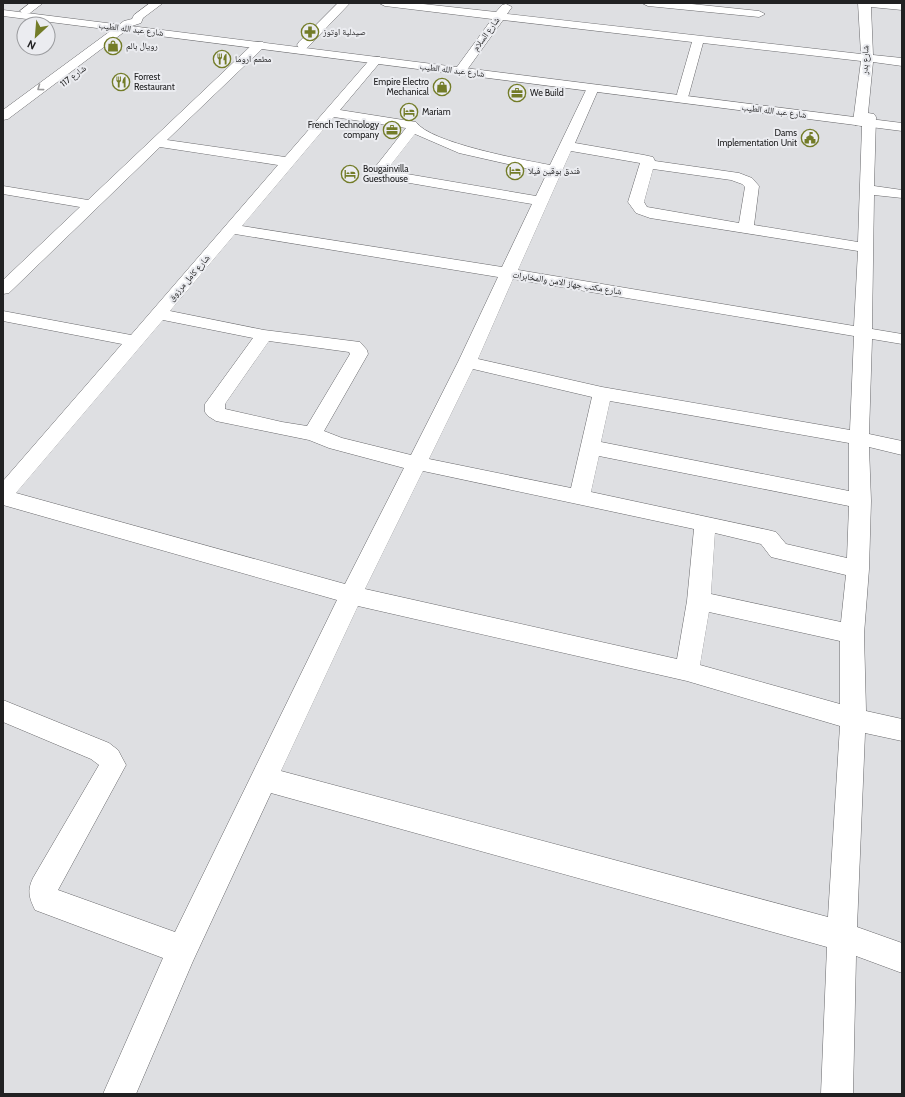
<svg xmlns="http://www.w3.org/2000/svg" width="905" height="1097" font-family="Cabin,'Noto Naskh Arabic',sans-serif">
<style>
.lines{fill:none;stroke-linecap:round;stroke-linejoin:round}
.minor-casing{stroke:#69696c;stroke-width:1}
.major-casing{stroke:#69696c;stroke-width:1}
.minor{fill:#fff;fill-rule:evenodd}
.major{fill:#fff;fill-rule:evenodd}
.oneway{stroke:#9b9b9c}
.labels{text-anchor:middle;stroke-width:4;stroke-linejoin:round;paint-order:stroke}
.far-street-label{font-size:9px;fill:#212122;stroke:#ebecf0}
.far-poi-label{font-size:9px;fill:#212122;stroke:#ebecf0;text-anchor:start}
</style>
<rect width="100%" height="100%" fill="#dedfe2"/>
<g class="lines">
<defs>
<path id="minor" d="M30 3H43L30 13H22L20 11Z
M150 3H163L143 18 141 23 132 26 8 119 3 120V110L124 21 132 19 134 15Z
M338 3H350L307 48H299L297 45 299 42Z
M379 3H414L496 12 502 5 506 4 512 7 507 14 861 54 858 3 902 4V10L871 7 873 55 902 58V66L873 62 868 113 874 114 876 117 874 186 902 190V198L874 195 872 329 902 334V344L872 339 869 434 902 441V455L869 447 871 501 869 569 864 634 866 711 902 719V741L865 733 857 927 902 943V973L856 956 853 1094H821L827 947 271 793 193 961 136 1094H103L163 958 35 910C29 897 27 891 33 878L99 765 91 759 3 722V700L109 743 118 750 126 765 58 890 175 932 337 600 3 505V481L122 344 3 321V311L131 335 278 165 160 147 9 293 3 294V280L80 207 3 194V186L88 200 255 42H263L265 45 263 48 167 140 285 157 372 57H380L382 60 340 110 416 122C430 143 524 160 550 165L587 88 589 85H597L599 88 575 143 644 155 653 157 655 161 739 173 752 178 759 186 754 225 858 242 862 126 855 125 853 122 861 61 703 43 689 94 688 97H678L677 94 692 42 503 20 464 74H456L454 71 492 19 385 6ZM334 117 406 128 376 166 382 176 398 181 532 204 502 267 242 226ZM415 134 459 153 547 173 536 196 401 173 393 170 390 166ZM571 151 640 163 628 202 636 213 650 218 858 251 854 326 518 270ZM653 169 731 180 742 184 745 187 739 223 647 207 644 202ZM235 234 498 277 458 362 411 455 342 438 324 431 368 354 367 350 360 342 264 330 170 311ZM513 279 854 336 850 430 602 387 478 359ZM163 320 253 338 205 404V412L208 416 216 421 309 440 329 448 404 468 345 584 16 493ZM269 341 349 352 350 354 307 426 282 422 225 409V404ZM473 369 592 397 571 488 429 459ZM610 401 849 443V491L601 442ZM599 456 849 506 847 558 786 544 776 532 768 530 591 492ZM423 471 694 529 687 601 677 659 365 589ZM715 533 761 544 771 557 846 575 841 622 711 594ZM358 606 687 681 840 726 828 917 281 771ZM709 612 840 641V704L700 665Z
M642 3H682L759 11 765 14 759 17 648 6Z"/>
<path id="major" d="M3 10 902 123V131L3 16Z"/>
</defs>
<use href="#minor" class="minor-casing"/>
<use href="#major" class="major-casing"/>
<use href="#minor" class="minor"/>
<use href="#major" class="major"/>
</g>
<defs><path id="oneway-chevron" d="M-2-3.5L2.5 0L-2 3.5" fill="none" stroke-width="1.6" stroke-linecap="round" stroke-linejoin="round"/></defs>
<use class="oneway" href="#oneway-chevron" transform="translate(40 88) rotate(143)"/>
<defs>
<symbol id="pharmacy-ring" viewBox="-11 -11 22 22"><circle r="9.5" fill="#ebecf0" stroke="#737c28" stroke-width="1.5"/><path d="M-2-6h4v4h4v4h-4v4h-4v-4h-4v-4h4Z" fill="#737c28"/></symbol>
<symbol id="shop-ring" viewBox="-11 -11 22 22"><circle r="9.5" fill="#ebecf0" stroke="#737c28" stroke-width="1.5"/><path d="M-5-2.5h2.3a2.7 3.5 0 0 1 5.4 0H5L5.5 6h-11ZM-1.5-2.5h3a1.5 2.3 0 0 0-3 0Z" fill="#737c28"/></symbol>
<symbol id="restaurant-ring" viewBox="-11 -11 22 22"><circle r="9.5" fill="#ebecf0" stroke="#737c28" stroke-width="1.5"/><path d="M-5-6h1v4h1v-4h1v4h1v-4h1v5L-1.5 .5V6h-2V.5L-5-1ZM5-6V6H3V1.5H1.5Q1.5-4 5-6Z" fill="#737c28"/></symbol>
<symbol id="office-ring" viewBox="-11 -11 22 22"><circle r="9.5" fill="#ebecf0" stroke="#737c28" stroke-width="1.5"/><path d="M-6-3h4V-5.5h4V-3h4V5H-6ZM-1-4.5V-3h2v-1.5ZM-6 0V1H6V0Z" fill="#737c28"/></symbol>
<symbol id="hotel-ring" viewBox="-11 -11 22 22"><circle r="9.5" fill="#ebecf0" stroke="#737c28" stroke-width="1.5"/><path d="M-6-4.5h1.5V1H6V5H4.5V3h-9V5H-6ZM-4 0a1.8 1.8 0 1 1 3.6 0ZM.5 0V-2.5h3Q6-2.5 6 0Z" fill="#737c28"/></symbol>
<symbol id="civic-ring" viewBox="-11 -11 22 22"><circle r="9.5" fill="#ebecf0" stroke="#737c28" stroke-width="1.5"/><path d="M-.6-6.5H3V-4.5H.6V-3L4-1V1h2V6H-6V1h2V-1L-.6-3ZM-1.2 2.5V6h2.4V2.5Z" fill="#737c28"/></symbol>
</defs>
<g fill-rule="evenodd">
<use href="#pharmacy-ring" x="300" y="22" width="20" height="20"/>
<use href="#shop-ring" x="103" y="36" width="20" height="20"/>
<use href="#restaurant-ring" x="212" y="49" width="20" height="20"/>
<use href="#restaurant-ring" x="111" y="72" width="20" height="20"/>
<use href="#shop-ring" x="432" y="77" width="20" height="20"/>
<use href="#office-ring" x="507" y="83" width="20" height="20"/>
<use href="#hotel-ring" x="399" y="102" width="20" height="20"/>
<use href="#office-ring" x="382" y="120" width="20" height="20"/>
<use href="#civic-ring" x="800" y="128" width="20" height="20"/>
<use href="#hotel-ring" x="505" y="161" width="20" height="20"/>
<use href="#hotel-ring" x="340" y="164" width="20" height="20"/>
</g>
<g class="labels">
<g class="far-street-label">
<text transform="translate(131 29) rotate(7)" y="3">شارع عبد الله الطيب</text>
<text transform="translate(486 34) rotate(-54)" y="3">شارع السلام</text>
<text transform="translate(865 60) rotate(-88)" y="3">شارع بدر</text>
<text transform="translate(452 70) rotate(7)" y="3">شارع عبد الله الطيب</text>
<text transform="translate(73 76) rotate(-37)" y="3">شارع 117</text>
<text transform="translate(774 111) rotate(7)" y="3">شارع عبد الله الطيب</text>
<text transform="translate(189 278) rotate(-49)" y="3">شارع كامل مرزوق</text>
<text transform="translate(567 283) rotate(9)" y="3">شارع مكتب جهاز الامن والمخابرات</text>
</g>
<g class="far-poi-label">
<text x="323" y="35">صيدلية اوتوز</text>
<text x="126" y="49">رويال بالم</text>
<text x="235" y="62">مطعم اروما</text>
<text x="134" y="80">Forrest<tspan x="134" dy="10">Restaurant</tspan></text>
<text x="429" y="85" text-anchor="end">Empire Electro<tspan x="429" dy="10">Mechanical</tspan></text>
<text x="530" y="96">We Build</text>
<text x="422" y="115">Mariam</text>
<text x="379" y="128" text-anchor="end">French Technology<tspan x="379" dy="10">company</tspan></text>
<text x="797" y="136" text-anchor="end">Dams<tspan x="797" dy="10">Implementation Unit</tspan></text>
<text x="363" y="172">Bougainvilla<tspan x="363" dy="10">Guesthouse</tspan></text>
<text x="528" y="174">فندق بوقين فيلا</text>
</g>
</g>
<rect width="905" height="1097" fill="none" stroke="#212122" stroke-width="8"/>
<g transform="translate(36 36) rotate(206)"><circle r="19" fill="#ebecf0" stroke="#9a9b9e"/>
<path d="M0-3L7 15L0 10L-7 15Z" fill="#737c28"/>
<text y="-6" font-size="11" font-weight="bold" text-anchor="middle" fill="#212122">N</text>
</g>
</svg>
